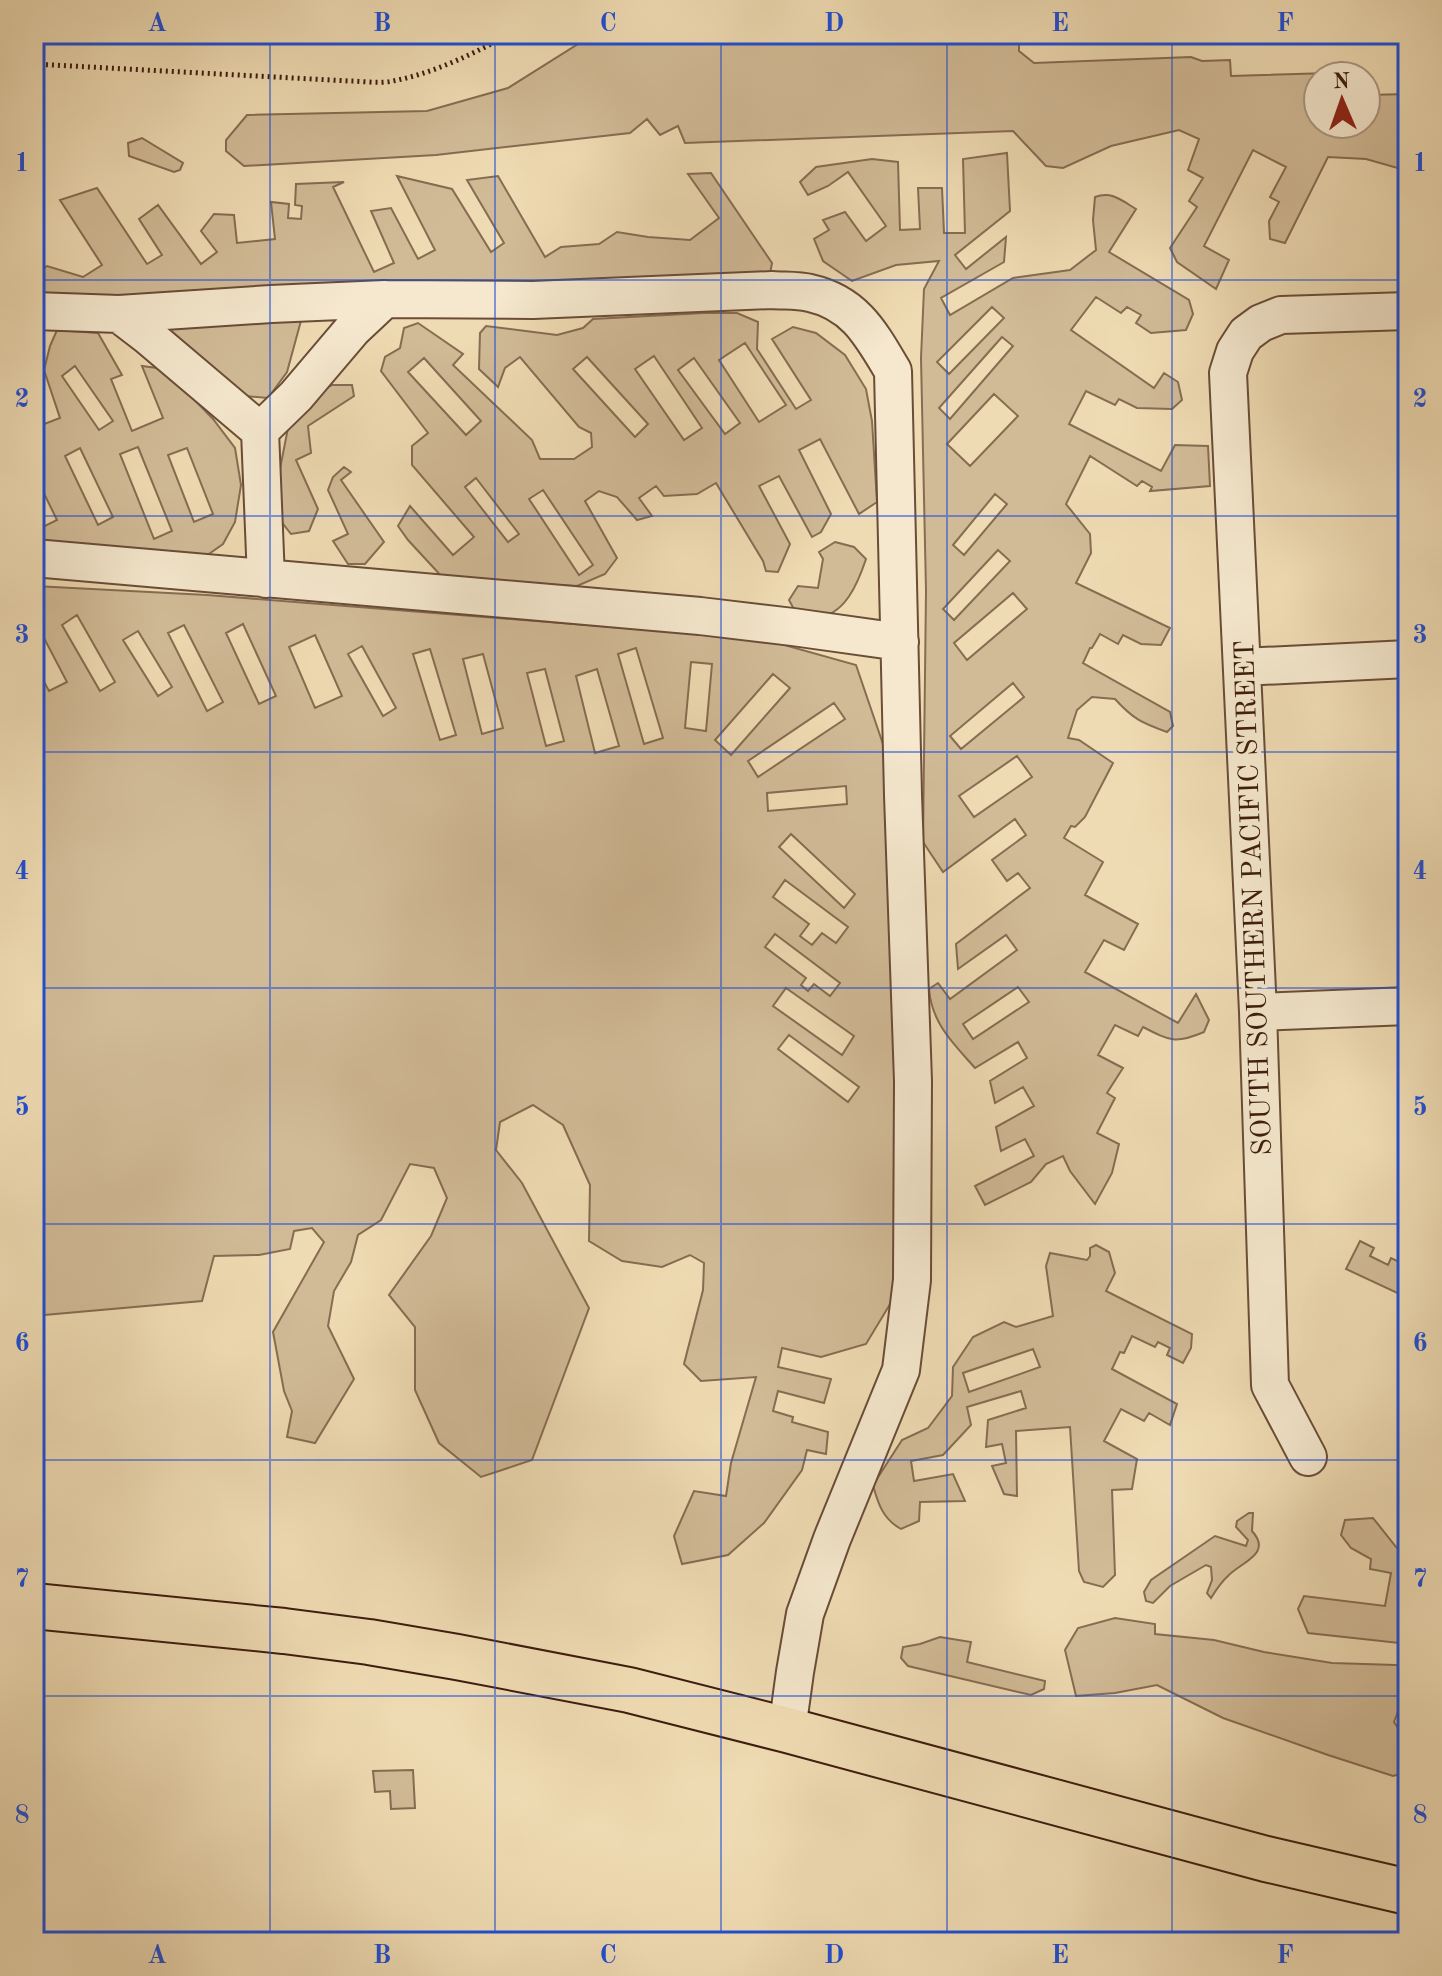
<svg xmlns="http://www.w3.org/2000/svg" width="1442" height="1976" font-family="'Old Standard TT',serif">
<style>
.green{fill:#d1bb97;stroke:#876c52;stroke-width:2;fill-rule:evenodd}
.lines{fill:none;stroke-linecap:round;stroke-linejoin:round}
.minor-casing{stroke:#6a4c37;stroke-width:40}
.major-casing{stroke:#3d1c0e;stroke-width:48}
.path{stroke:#3d1c0e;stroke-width:5;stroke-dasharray:2 4;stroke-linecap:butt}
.minor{stroke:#f5e8ce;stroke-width:36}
.major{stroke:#efdbb3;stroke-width:44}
.grid{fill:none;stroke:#1d4ed8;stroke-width:2;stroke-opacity:0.55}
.labels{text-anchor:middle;stroke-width:8;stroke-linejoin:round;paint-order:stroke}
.street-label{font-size:28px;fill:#3d1c0e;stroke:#f5e8ce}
.neatline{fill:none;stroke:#1d4ed8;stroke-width:3}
.grid-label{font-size:26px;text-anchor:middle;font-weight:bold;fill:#1d4ed8}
</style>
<rect width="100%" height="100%" fill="#efdbb3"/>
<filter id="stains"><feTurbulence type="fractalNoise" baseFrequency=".0025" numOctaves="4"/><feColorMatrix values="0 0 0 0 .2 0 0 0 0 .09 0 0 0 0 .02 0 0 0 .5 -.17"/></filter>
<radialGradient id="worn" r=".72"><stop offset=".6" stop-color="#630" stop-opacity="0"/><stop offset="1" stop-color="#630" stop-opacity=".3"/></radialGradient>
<path class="green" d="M594 34H1019V51L1034 63 1191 57 1202 61 1230 60 1231 76 1364 72V76H1318V124H1366V95L1408 94V171L1366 159 1328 157 1285 243 1270 239 1269 221 1279 202 1270 197 1286 167 1253 150 1204 246 1229 260 1216 289 1177 262 1170 248 1197 207 1189 201 1203 178 1188 170 1199 139 1179 130 1111 146 1063 168 1046 166 1013 131 685 143 678 126 660 135 647 119 630 133 436 155 244 166 226 151V140L247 115 427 111 508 88Z
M142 138 183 163 180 170 174 172 129 156 128 143Z
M1007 153 1010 211 955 255 966 269 1006 237 1004 262 941 298 950 315 1013 278 1070 270 1096 250 1093 220 1095 197C1112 191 1121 200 1136 209L1109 252 1189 300 1193 314 1186 330 1151 333 1136 323 1141 315 1127 307 1121 313 1096 297 1071 330 1154 388 1164 373 1178 382 1182 400 1172 409 1137 408 1119 399 1115 405 1086 391 1069 424 1161 471 1175 445 1208 446 1210 486 1150 491 1152 487 1142 481 1137 486 1090 456 1066 504 1090 534 1091 553 1076 583 1170 628 1161 645 1141 644 1123 635 1118 644 1100 634 1092 648H1090L1083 663 1170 712 1173 726 1167 732C1142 723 1133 719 1115 699L1092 697 1077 710 1068 738 1079 740 1113 763 1085 817 1075 827 1071 826 1064 838 1103 862 1085 895 1138 924 1124 950 1104 940 1085 972 1178 1023 1196 994 1209 1020 1204 1032C1176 1044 1170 1041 1143 1027L1138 1036 1115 1025 1098 1055 1123 1068 1107 1093 1115 1098 1097 1133 1119 1144 1112 1173 1095 1204 1070 1171 1063 1156 1046 1164 1031 1182 985 1205 975 1186 1034 1156 1025 1139 1001 1151 996 1127 1034 1106 1023 1087 995 1103 990 1081 1027 1058 1018 1042 975 1068C953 1043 932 1024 929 989L938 983 950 999 1017 950 1006 935 958 969 956 944 1030 888 1018 873 1007 881 992 860 1026 835 1015 819 943 872 923 842 926 591 921 358 924 289 939 261 896 265 852 281 823 261 814 239 829 230 823 220 845 212 866 241 886 226 848 172 828 186 808 195 800 182 816 167 872 159 898 162 900 230 920 229 918 188H942L944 233H965L963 159ZM992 307 1004 318 949 374 937 362ZM1002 337 1013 346 950 419 939 408ZM994 394 1018 416 970 466 947 444ZM995 494 1007 504 964 555 953 545ZM998 550 1010 561 954 620 943 609ZM1013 593 1027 609 967 660 954 643ZM1013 683 1024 697 961 749 950 736ZM1017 756 1032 777 974 817 959 796ZM1018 987 1029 1002 973 1039 963 1024Z
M711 173 772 263 768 285 34 301V275L47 266 83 277 102 265 60 200 97 188 147 264 162 255 139 219 158 205 201 264 217 252 201 231 214 214 234 215 237 243 275 239 271 202 289 204 288 218 301 219 302 206 295 205 296 184 344 182 333 187 374 272 394 263 371 211 391 208 418 259 435 250 397 176 452 189 491 252 504 243 467 180 498 176 545 257 561 247 599 244 617 232 648 237 690 240 719 218 688 174Z
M704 313H737L758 322 757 349 796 409 811 400 772 339 793 327 816 333 845 355 866 389 872 421 877 502 859 514 820 439 799 450 831 514 821 532 812 537 779 476 759 486 790 544 778 572 766 571 763 561 716 483 697 494 664 496 656 486 639 498 652 516 637 520 617 497 599 491 585 501 617 558 605 574 577 586 444 579 408 540 398 526 410 506 453 555 474 537 412 465V446L428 433 381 371 385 357 400 348 404 328 418 323 463 354 453 365 532 440 540 459H574L592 447 591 433 579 427 520 357 505 368 498 387 479 369 480 333 486 326 557 335 583 328 593 319ZM745 343 786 405 759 422 719 360ZM654 356 702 428 684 440 635 369ZM587 357 648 424 635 437 573 369ZM424 358 481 421 466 435 408 372ZM694 358 740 423 725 434 678 370ZM476 478 519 534 508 542 465 487ZM543 490 593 565 579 575 529 499Z
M302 317 287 372 268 398 245 396 165 329 169 321Z
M57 330 98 333 122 375 111 379 132 431 163 418 142 366 165 369 213 419 235 448 241 485 235 522 223 544 206 556 34 546V514L41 528 57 520 34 473V428L60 418 44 370 50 346ZM75 366 113 421 99 430 62 376ZM138 447 172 531 154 539 120 454ZM80 448 113 517 98 525 65 456ZM187 448 213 514 194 522 168 455Z
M332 385H352L354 396 308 426 311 453 296 460 318 509 309 531 291 534 280 520 276 489 289 423 310 395Z
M344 467 351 472 341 480 384 542 365 564H348L333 541 348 534 328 490 333 477Z
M835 542 854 547 866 559C858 583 845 616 815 618 810 619 802 615 796 613L789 600 798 586 818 588 823 559 819 552Z
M34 586 207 595 763 639 856 665 885 750 895 993 898 1291 866 1344 821 1357 782 1348 778 1367 831 1379 824 1403 778 1391 773 1411 793 1417 792 1422 828 1432 826 1454 807 1450 802 1470 764 1523 728 1555 682 1564 674 1536 694 1491 726 1496 731 1463 756 1377 701 1381 684 1364 703 1290 704 1263 690 1255 662 1267 622 1261 589 1241 590 1185 563 1125 533 1105 500 1122 496 1150 522 1183 589 1308 532 1460 481 1477 439 1443 415 1390V1327L389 1295 431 1236 447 1198 434 1168 410 1164 381 1220 358 1235 351 1262 334 1291 328 1326 354 1379 315 1443 287 1437 292 1411 284 1391 273 1332 324 1242 312 1228 294 1231 290 1249 259 1255 214 1256 202 1301 44 1315 34 1318V663L49 691 67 682 34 619ZM77 615 115 682 100 691 62 625ZM243 624 276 696 259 704 226 633ZM184 625 223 702 207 711 168 633ZM138 631 172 687 158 696 123 640ZM315 635 342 696 315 708 289 647ZM362 646 396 708 383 716 348 654ZM636 648 663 738 644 744 618 654ZM430 649 456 735 440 740 413 654ZM483 654 503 728 482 734 463 659ZM691 662 712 664 706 731 685 728ZM545 669 564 741 546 746 527 673ZM597 669 619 746 595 753 576 676ZM773 674 790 688 731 755 715 740ZM834 703 845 719 758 777 748 761ZM846 786 847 804 768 811 767 793ZM791 834 855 894 844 908 779 847ZM785 880 848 927 836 943 822 933 812 945 800 936 809 924 773 897ZM775 934 840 983 830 996 814 984 808 991 801 985 806 978 765 947ZM786 988 854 1036 842 1055 773 1006ZM789 1035 859 1087 848 1102 778 1049Z
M1360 1241 1374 1248 1370 1256 1388 1265 1391 1258 1408 1266V1298L1346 1269Z
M1096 1245 1109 1252 1115 1273 1106 1291 1192 1334 1191 1348 1183 1363 1167 1355 1170 1348 1158 1342 1155 1347 1132 1336 1124 1353 1120 1352 1112 1369 1177 1404 1170 1425 1149 1413 1144 1421 1121 1409 1104 1441 1137 1459 1132 1489 1112 1490 1115 1575 1103 1587 1084 1582 1079 1571 1070 1427 1016 1431 1017 1496 1004 1494 992 1466 1006 1463 1002 1444 986 1447 988 1420 1026 1408 1021 1391 967 1407 971 1425 943 1455 911 1461 914 1481 953 1474 965 1501 920 1502 919 1521 901 1529C883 1519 878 1504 873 1485L902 1440 928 1428 952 1396 953 1367 973 1337 1004 1322 1016 1327 1053 1316 1046 1266 1050 1253 1087 1260 1090 1256V1248ZM1033 1349 1040 1367 969 1392 963 1373Z
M1249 1513H1253L1252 1531C1273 1554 1241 1562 1228 1576 1221 1582 1216 1590 1211 1598L1207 1593 1212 1580 1211 1567 1206 1565 1170 1586 1153 1603 1146 1601 1144 1592 1151 1580 1215 1536 1246 1546 1248 1540 1236 1527 1237 1521Z
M1373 1518 1408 1562V1644L1308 1633 1298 1609 1304 1596 1385 1606 1391 1573 1370 1569 1371 1559 1351 1548 1341 1535 1345 1520Z
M1115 1618 1155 1624V1634L1214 1640 1264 1652 1332 1663 1396 1665 1408 1667V1707L1399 1709 1394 1722 1403 1735H1408V1772L1393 1776 1328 1755 1223 1718 1157 1685 1115 1693 1076 1696 1065 1650 1078 1628Z
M940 1637 971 1642 967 1662 1045 1681 1044 1689 1031 1695 908 1666 901 1658 903 1647 920 1644Z
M413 1770 415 1808 391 1809 390 1791 375 1792 373 1771Z"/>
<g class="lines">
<defs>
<path id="minor" d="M34 311 119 314 271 304 385 299 533 300 772 290C784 291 798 290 810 293 855 303 871 334 893 371L903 795 913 1081 912 1280 901 1370 832 1539 805 1614 795 1672 787 1730
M119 314 149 337 260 431 266 579
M260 431 296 396 352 330 385 299
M34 558 700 616 793 627 900 642
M1242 667 1408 659
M1258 1012 1408 1006
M1308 1457 1270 1385 1258 1012 1228 373 1235 351 1246 334 1261 323 1281 315 1408 311"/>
<path id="major" d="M34 1606 284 1631 369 1642 457 1657 629 1690 787 1730 1266 1859 1408 1892"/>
</defs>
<use href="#minor" class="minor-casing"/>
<use href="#major" class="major-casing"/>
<path class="path" d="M34 64 349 81C363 81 379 84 393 81 434 73 473 54 510 34"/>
<use href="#minor" class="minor"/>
<use href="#major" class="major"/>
</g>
<path class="grid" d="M270 34V1942M495 34V1942M721 34V1942M947 34V1942M1172 34V1942M34 280H1408M34 516H1408M34 752H1408M34 988H1408M34 1224H1408M34 1460H1408M34 1696H1408"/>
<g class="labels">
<g class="street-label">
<text transform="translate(1252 898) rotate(-92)" y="10">SOUTH SOUTHERN PACIFIC STREET</text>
</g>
</g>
<rect width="1442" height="1976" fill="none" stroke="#efdbb3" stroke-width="88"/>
<g transform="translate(1342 100) rotate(358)"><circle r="38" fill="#f5e8ce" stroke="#ab9681" stroke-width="2"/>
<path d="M0-6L14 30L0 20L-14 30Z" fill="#8f2418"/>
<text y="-12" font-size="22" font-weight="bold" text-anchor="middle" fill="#3d1c0e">N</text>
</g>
<rect x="44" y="44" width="1354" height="1888" class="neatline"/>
<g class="grid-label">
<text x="157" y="31">A</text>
<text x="382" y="31">B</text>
<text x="608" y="31">C</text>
<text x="834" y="31">D</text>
<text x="1060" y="31">E</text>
<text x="1285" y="31">F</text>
<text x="22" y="171">1</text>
<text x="1420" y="171">1</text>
<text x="22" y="407">2</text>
<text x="1420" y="407">2</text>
<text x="22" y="643">3</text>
<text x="1420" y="643">3</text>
<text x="22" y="879">4</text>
<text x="1420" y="879">4</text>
<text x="22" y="1115">5</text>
<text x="1420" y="1115">5</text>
<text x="22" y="1351">6</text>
<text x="1420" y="1351">6</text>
<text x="22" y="1587">7</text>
<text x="1420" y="1587">7</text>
<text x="22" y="1823">8</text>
<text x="1420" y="1823">8</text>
<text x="157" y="1963">A</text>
<text x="382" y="1963">B</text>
<text x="608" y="1963">C</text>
<text x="834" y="1963">D</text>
<text x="1060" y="1963">E</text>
<text x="1285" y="1963">F</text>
</g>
<rect width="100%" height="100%" filter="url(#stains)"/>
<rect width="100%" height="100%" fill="url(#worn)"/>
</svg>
